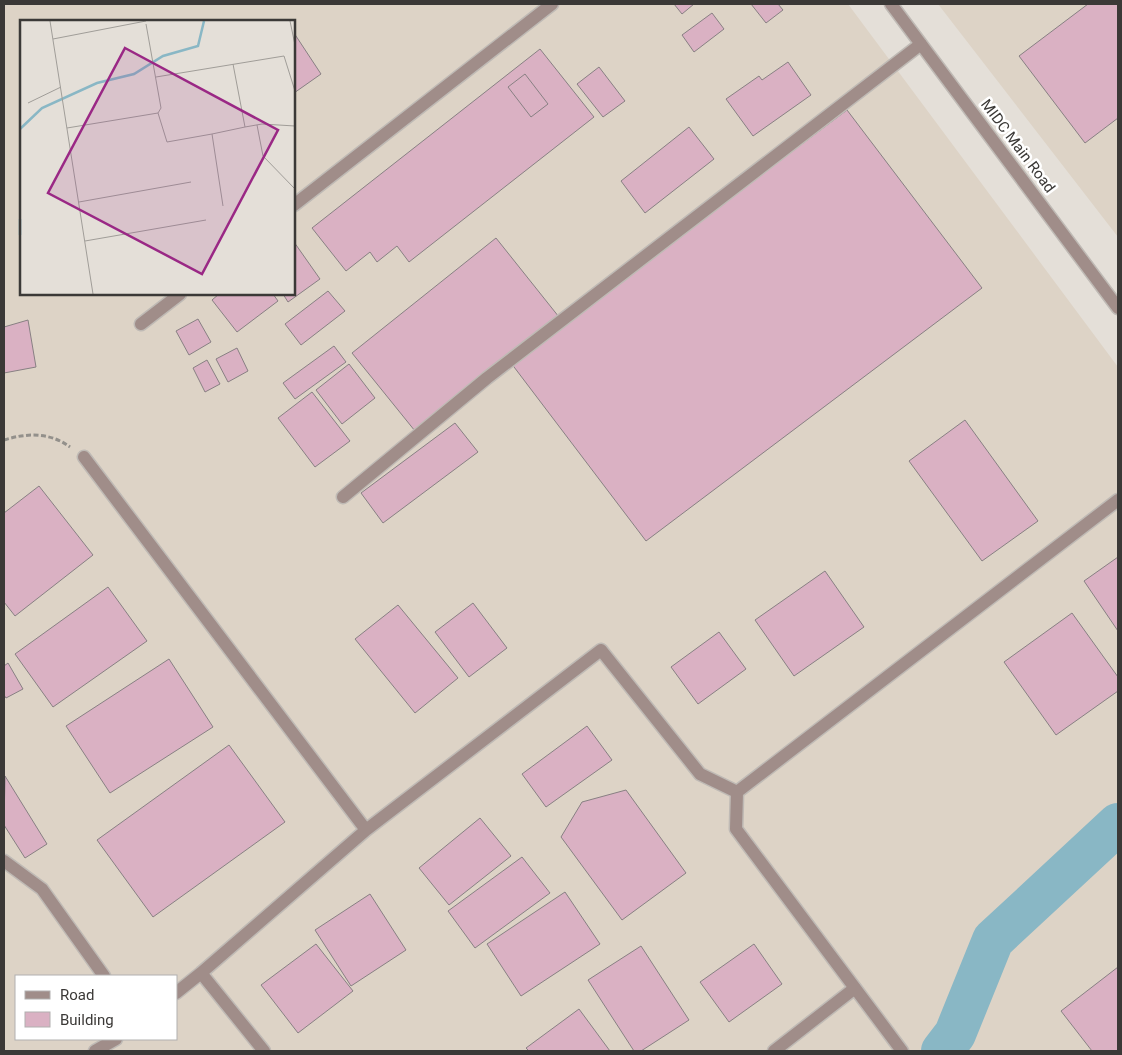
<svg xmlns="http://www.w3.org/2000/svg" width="1122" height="1055" font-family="Roboto,sans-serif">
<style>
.built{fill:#ddd3c6;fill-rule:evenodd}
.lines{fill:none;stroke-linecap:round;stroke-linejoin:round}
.river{stroke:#89b7c5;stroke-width:42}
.building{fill:#dab1c3;stroke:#888083}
.minor-casing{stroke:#bfbab5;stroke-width:15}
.path{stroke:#93908b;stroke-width:3;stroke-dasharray:5 2.5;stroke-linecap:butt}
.minor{stroke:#a08d89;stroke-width:12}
.labels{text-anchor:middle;stroke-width:5;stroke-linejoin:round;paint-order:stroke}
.street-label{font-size:15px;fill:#3b3937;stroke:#fff}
.inset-river{fill:none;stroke:#89b7c5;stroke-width:2.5}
.inset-road{fill:none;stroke:#a09d98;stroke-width:1}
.view{fill:#9a2885;fill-opacity:0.15;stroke:#9a2885;stroke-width:2.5}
.inset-edge{fill:none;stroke:#3b3937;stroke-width:2.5}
</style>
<rect width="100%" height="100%" fill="#e4dfd8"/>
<path class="built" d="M4 4H848L1118 367V1051H4ZM21 21H294V294H21ZM16 976H176V1039H16Z
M938 4H1118V237Z"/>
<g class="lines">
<path class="river" d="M942 1051 955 1034 993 940 1118 824"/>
</g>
<path class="building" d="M674 4H694L682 14Z
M751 4H778L783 10 766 23Z
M1088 4H1118V118L1085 143 1019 56Z
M712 13 724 29 694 52 682 35Z
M294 33 321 74 294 93Z
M540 49 594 117 409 262 397 246 377 262 370 252 346 271 312 228Z
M788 62 811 95 753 136 726 99 759 76 762 80Z
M599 67 625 101 603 117 577 84Z
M525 74 548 104 531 117 508 87Z
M847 110 982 288 646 541 511 363Z
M689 127 714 159 645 213 621 181Z
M496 238 559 317 415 431 352 353Z
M294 242 320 279 288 302 283 294H294Z
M328 291 345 311 301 345 285 324Z
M219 294H273L278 301 237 332 212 300Z
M198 319 211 342 189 355 176 331Z
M28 320 36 367 4 373V327Z
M334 346 346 362 295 399 283 383Z
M237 348 248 371 228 382 216 359Z
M207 360 220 384 205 392 193 368Z
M349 364 375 398 342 424 316 390Z
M312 392 350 441 315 467 278 418Z
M965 420 1038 521 982 561 909 461Z
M455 423 478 452 383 523 361 493Z
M39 486 93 555 15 616 4 602V513Z
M1118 557V631L1084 581Z
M825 571 864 627 794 676 755 620Z
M108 587 147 641 53 707 15 654Z
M473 603 507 648 469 677 435 632Z
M398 605 458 678 415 713 355 639Z
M1072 613 1118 677V691L1056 735 1004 662Z
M719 632 746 669 698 704 671 667Z
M169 659 213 727 110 793 66 726Z
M8 663 23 689 6 698 4 695V666Z
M587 726 612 760 546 807 522 774Z
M229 745 285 822 153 917 97 840Z
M5 776 47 844 25 858 4 825Z
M626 790 686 873 622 920 561 837 582 802Z
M480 818 511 856 449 905 419 868Z
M522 857 550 893 475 948 448 911Z
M565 892 600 944 521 996 487 944Z
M370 894 406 950 351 986 315 930Z
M316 944 353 991 298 1033 261 985Z
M754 944 782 984 729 1022 700 982Z
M641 946 689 1020 641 1051H634L588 980Z
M1118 967V1051H1092L1061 1011Z
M579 1009 610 1051H529L526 1048Z"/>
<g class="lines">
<defs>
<path id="minor" d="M891 4 1118 308
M294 205 552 4
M141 324 180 294
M84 457 366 830 201 973 264 1051
M343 497 487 378 921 44
M366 830 601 650 700 774 737 792
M4 861 42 889 104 976
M176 993 201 973
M95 1051 116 1039
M774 1051 855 988
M902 1051 736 829 737 792 1118 500"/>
</defs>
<use href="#minor" class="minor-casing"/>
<path class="path" d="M4 440C26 433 50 432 70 447"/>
<use href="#minor" class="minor"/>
</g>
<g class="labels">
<g class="street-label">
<text transform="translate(1018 146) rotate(53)" y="5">MIDC Main Road</text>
</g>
</g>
<g transform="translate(20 20)">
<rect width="275" height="275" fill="#e4dfd8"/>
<path class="inset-river" d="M0 109 22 88 77 63 114 54 143 36 178 26 184 1M0 199V215"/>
<path class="inset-road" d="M30 1 73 274M270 1 275 25M33 19 126 1M136 57 264 36 275 71M8 83 41 67M138 93 147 122 192 114M237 105 243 136 275 169M225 107 242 104 275 106M47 108 138 93 141 88 126 4M59 182 171 162M203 186 192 114 225 107 213 44M65 221 186 200"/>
<path class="view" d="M105 28 258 110 182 254 28 173Z"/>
<rect width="275" height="275" class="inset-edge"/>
</g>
<rect width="1122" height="1055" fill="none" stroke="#3b3937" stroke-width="10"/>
<rect x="15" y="975" width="162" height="65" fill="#ffffff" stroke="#b1b0af"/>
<rect x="25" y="991" width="25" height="8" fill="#a08d89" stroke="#b1b0af"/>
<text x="60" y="1000" font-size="15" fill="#3b3937">Road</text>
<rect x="25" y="1012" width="25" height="15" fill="#dab1c3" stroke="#b1b0af"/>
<text x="60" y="1025" font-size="15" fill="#3b3937">Building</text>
</svg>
